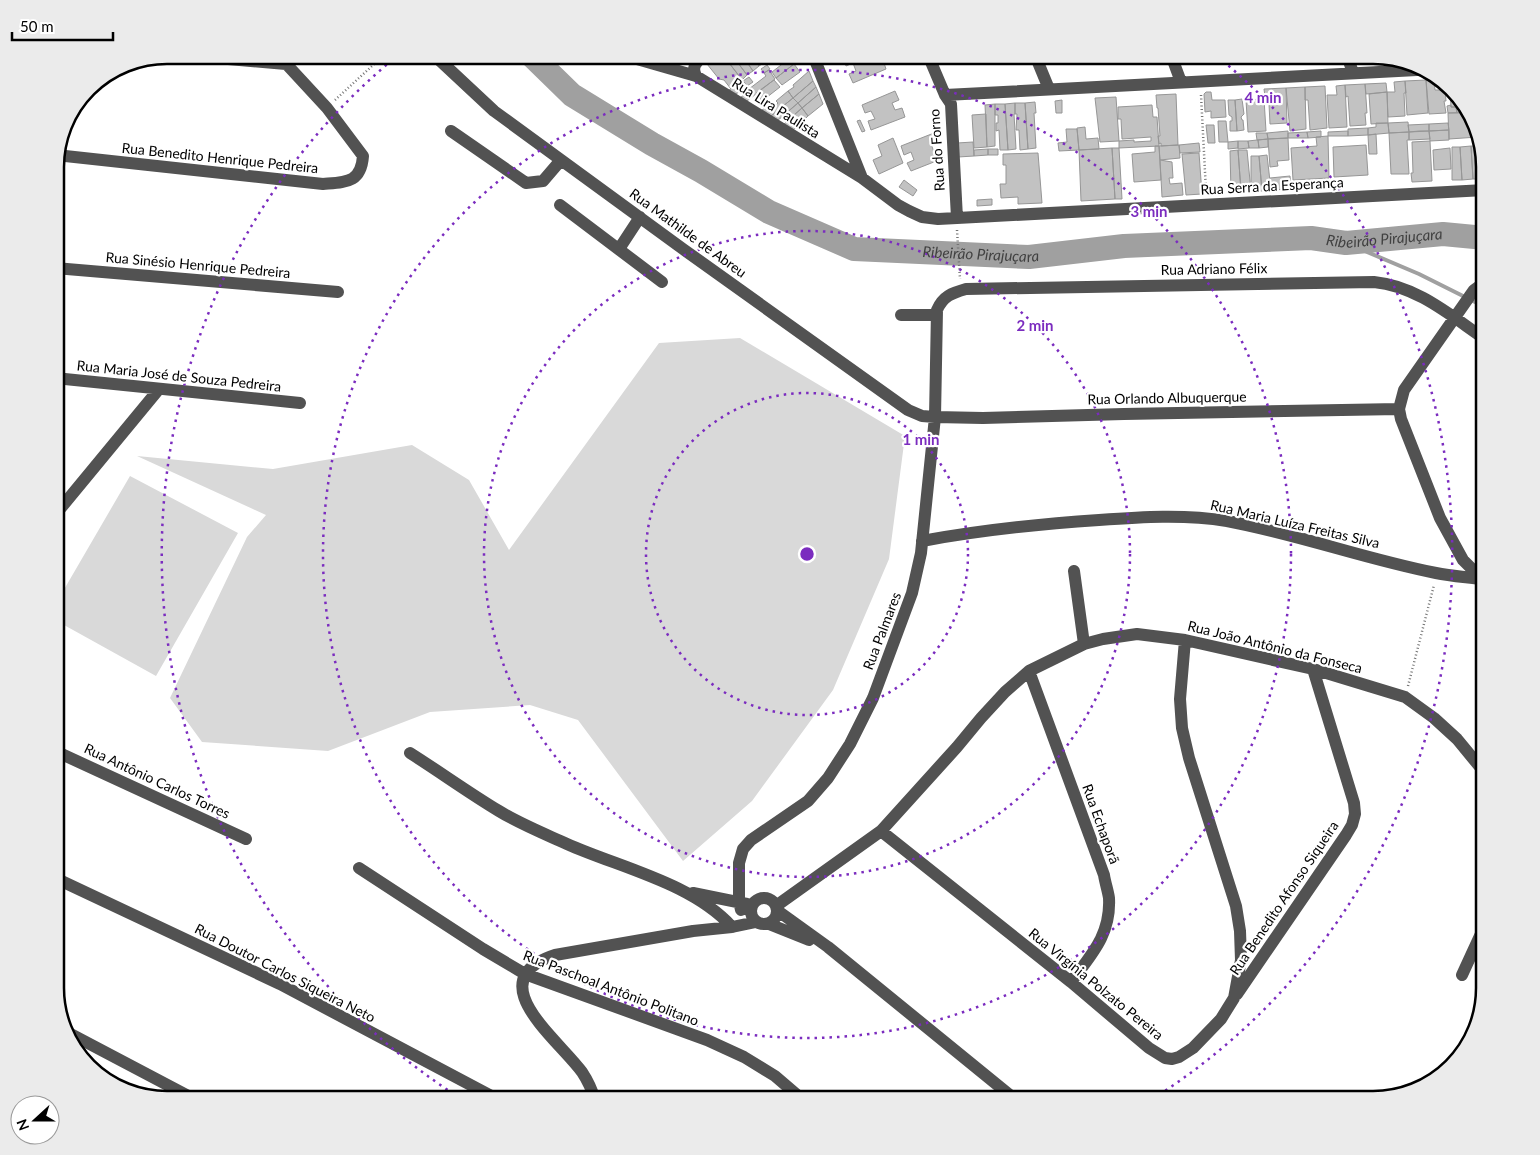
<svg xmlns="http://www.w3.org/2000/svg" width="1540" height="1155" font-family="Lato,sans-serif">
<style>
.green{fill:#d9d9d9}
.lines{fill:none;stroke-linecap:round;stroke-linejoin:round}
.stream{stroke:#a0a0a0;stroke-width:4}
.river{stroke:#a0a0a0;stroke-width:24}
.building{fill:#c2c2c2;stroke:#969696}
.path{stroke:#747474;stroke-width:2.5;stroke-dasharray:1 2.5;stroke-linecap:butt}
.minor{stroke:#525252;stroke-width:12}
.ring{fill:none;stroke:#7b2cbf;stroke-width:2.5;stroke-dasharray:2.5 5}
.labels{text-anchor:middle;stroke-width:4.5;stroke-linejoin:round;paint-order:stroke}
.street-label{font-size:14px;fill:#000;stroke:#fff}
.water-label{font-size:15px;font-style:italic;fill:#414141;stroke:#fff}
.rim{fill:none;stroke:#000;stroke-width:2.5}
.centre{fill:#7b2cbf;stroke:#fff;stroke-width:2.5}
.ring-label{font-size:15px;text-anchor:middle;font-weight:bold;fill:#7b2cbf;stroke:#fff;stroke-width:4.5;stroke-linejoin:round;paint-order:stroke}
</style>
<rect width="100%" height="100%" fill="#fff"/>
<path class="green" d="M740 338 905 436 889 559 833 690 752 801 683 861 578 720 530 705 430 712 328 751 202 742 170 698 247 537 266 515 137 456 273 469 412 445 469 480 509 550 659 343Z
M130 476 238 533 156 676 55 620V605Z"/>
<g class="lines">
<path class="stream" d="M1346 243 1419 274 1485 307"/>
<path class="river" id="s1" d="M531 55 572 95 652 144 701 171 769 212 854 249 1029 257 1124 246 1311 238 1346 243 1443 234 1485 238"/>
</g>
<path class="building" d="M718 55H723L747 86 736 94 729 90 731 89 724 80 719 79 707 64Z
M723 55H732L747 75 742 80Z
M732 55H742L753 71 747 75Z
M742 55H750L759 66 753 71Z
M750 55H759L765 62 759 66Z
M759 55H768L770 58 765 62Z
M796 55H802L803 57 776 78 772 72 790 58 791 60Z
M849 55H874L876 63 883 60 886 69 853 83 849 74 856 71 853 63 846 66 843 57Z
M1192 55H1214L1195 63Z
M1258 55H1283L1284 58 1278 59 1277 55 1259 58Z
M794 64 800 72 782 85 776 78Z
M767 65 770 69 764 73 761 69Z
M769 70 775 79 747 101 741 97 747 93 745 92 766 76 764 73Z
M809 71 813 81 793 98 788 91 794 87 793 85Z
M749 77 753 82 747 86 743 81Z
M774 80 780 87 762 101 756 93Z
M1426 80H1434L1435 90H1445L1446 101H1444L1446 113 1429 114Z
M1426 80 1428 113 1407 115 1405 81Z
M813 81 816 87 798 103 793 98Z
M1405 81 1406 93H1404L1405 116 1388 117 1387 92H1395L1394 82Z
M1386 83 1387 92 1366 94 1365 84Z
M1365 84 1367 113H1365L1366 125 1350 126 1348 96 1346 97 1345 85Z
M1345 85 1347 127 1329 128 1327 95H1337L1336 86Z
M1325 86 1327 128 1310 130 1308 100H1305V87Z
M816 87 819 94 802 108 798 103Z
M1305 87 1306 129 1290 131 1286 88Z
M1286 88 1287 123 1270 124 1269 104H1266L1264 89Z
M1450 89 1469 112 1457 113 1456 107H1451Z
M788 91 793 98 771 116 762 110 772 102 775 106 778 103 776 101Z
M895 91 899 100 892 103 895 110 902 108 905 117 871 130 868 121 875 119 871 111 865 113 862 105Z
M1206 92H1211L1212 100H1225L1226 117 1211 118V111L1205 112 1204 94Z
M1387 92 1388 123 1371 124 1369 94Z
M819 94 823 104 808 116 802 108Z
M1176 94 1178 145 1161 146V143L1159 144 1158 136H1160L1158 108H1157L1156 95Z
M1116 97 1119 141 1100 142 1095 98Z
M793 98 798 103 786 113 785 111 781 115 782 117 778 120 771 116Z
M1242 99 1244 114 1241 117 1242 120H1243L1244 130 1237 131 1235 100Z
M1264 99 1266 131 1248 132 1246 100Z
M1062 100V113H1056L1055 101Z
M1228 100H1235L1237 131H1230V121H1232V117L1229 115Z
M1035 102 1036 113H1034L1036 148 1028 149 1025 103Z
M798 103 802 108 787 121 783 116Z
M1015 103H1025L1028 149 1020 150 1019 130H1016L1017 114H1015Z
M1015 103V114H1014L1016 149 1008 150 1005 104Z
M995 104V146L987 147 985 105Z
M995 104H1005L1008 150H1000L999 130 996 131V123H998V115H995Z
M1152 105 1153 117H1157L1159 146 1119 148V141L1134 140V142L1151 141V137L1122 139 1121 119H1118V107Z
M1451 105V107H1456L1457 113H1448L1447 106Z
M802 108 808 116 800 124 793 130 784 124Z
M1469 112 1473 117 1478 137 1449 139 1448 113Z
M986 114 987 147 974 148 972 115Z
M860 120 865 131 862 132 857 121Z
M1218 121H1226L1228 142H1219Z
M1408 122 1409 132 1389 133 1388 123Z
M1376 123H1388L1389 133 1368 135V128L1376 127Z
M1448 123 1449 130 1429 131V124Z
M1429 124V131L1409 132 1408 125Z
M1206 125H1214L1215 143H1208Z
M1085 127 1086 139 1098 138 1099 149 1079 150 1077 128Z
M1368 128V135L1348 136V129Z
M1066 129H1077L1079 150 1059 151 1058 143 1067 142Z
M1449 130V140L1430 141 1429 131Z
M1288 131V138L1268 139 1267 133Z
M1321 131V137L1308 138 1307 132Z
M1348 131V136H1328V132Z
M1419 131H1429L1430 139 1409 140V132Z
M1307 132 1308 138H1288V133Z
M1409 132V140H1407L1409 174H1391L1389 133Z
M934 133 938 142 931 144 934 152 941 149 944 158 911 171 907 163 914 160 911 152 904 155 901 146Z
M1256 133H1267L1268 139 1257 140Z
M1376 134 1377 154H1369L1368 135Z
M1328 136 1329 178 1293 180 1291 148 1317 146 1316 137Z
M893 138 903 163 879 174 873 160 882 156 878 145Z
M1288 138 1289 160 1277 161 1278 166 1270 167 1268 139Z
M1268 139V147L1259 148 1258 140Z
M1257 140H1258L1259 148H1249L1248 141Z
M1238 141V148L1228 149V142Z
M1238 141H1248L1249 148 1238 149Z
M1430 141 1432 181 1412 182 1411 173H1413L1412 142Z
M973 142 974 156 958 157 957 143Z
M1199 143 1200 152 1180 153 1179 145Z
M1179 145 1180 158 1160 160 1159 146Z
M1366 145 1368 175 1334 177 1333 147Z
M1155 146H1159L1161 180 1134 182 1132 154 1155 152Z
M1471 146 1473 179 1462 180 1460 147Z
M1471 146H1480L1484 163 1485 179H1473Z
M1452 147H1460L1462 180H1452Z
M1112 148 1115 199 1081 201 1079 150Z
M1112 148H1119L1122 199H1115Z
M1450 148 1451 169 1434 170 1433 150Z
M988 149H998V155H988Z
M988 149V155L974 156V150Z
M1238 150H1247L1251 191H1241Z
M1238 150 1241 191 1231 192 1230 151Z
M1038 153 1042 203 1018 204V197L1001 198 1000 184H1006V165H1003V154Z
M1199 153 1202 194 1186 195 1182 154Z
M1267 155 1271 190 1262 191 1259 156Z
M1251 156H1259L1262 191H1251Z
M1160 160 1172 162 1173 178H1169L1170 184 1182 183 1183 195 1162 197Z
M1290 176 1291 189 1271 190 1270 178Z
M904 180 917 190 913 196 899 187Z
M992 199V205L977 206V200Z"/>
<g class="lines">
<path class="path" d="M1201 95 1206 191
M335 100 384 55
M957 230 960 279
M1408 686 1434 585"/>
<path class="minor" d="M183 55 286 64
M434 55 494 111 683 249 908 410 922 416 935 417 983 418 1124 414 1399 409
M623 55 696 76
M704 55C697 62 691 66 696 76L862 178 898 205 909 211 922 217 938 219 957 218 1485 190
M813 55 862 178
M928 55 945 95 951 104 957 218
M1035 55 1049 89
M1171 55 1181 82
M1347 55 1353 73
M945 95 1417 70
M451 131 526 183 543 181 561 160
M56 155 323 184C346 182 361 183 363 156L327 108 278 55
M560 205 662 282
M619 249 640 217
M55 268 338 292
M901 315H937
M55 378 300 403
M55 515 159 389
M922 541C981 530 1039 524 1099 520 1141 517 1184 514 1227 521 1297 534 1365 559 1436 573 1450 576 1466 577 1481 579
M1074 571 1084 644
M1483 580 1463 560 1440 518 1401 419 1399 409 1404 390 1474 290 1485 282
M1029 671 1104 875C1105 882 1108 891 1109 898 1111 935 1091 955 1071 982
M55 751 246 839
M410 753C440 772 469 793 499 811 520 824 545 834 567 844 621 868 692 883 732 927
M881 831 1071 982 1149 1048 1165 1058 1172 1059 1179 1057 1193 1048 1221 1019 1234 998 1241 960 1240 931 1236 906 1189 758 1182 728 1180 699 1185 640
M359 868 483 949 525 974 707 1040 744 1057 775 1076 803 1100
M55 878 280 984 499 1100
M693 893 747 904
M751 911a13 13 0 1 1 26 0a13 13 0 1 1-26 0Z
M776 906 881 831 957 747 981 718 1005 692 1029 671 1084 644 1103 639 1137 634 1185 640 1313 669 1405 697 1434 718 1457 739 1485 773
M741 910 739 901V863L743 849 751 840 808 801 828 778 850 744 873 698 912 593 921 553 935 417 937 310C943 296 952 293 966 289L1374 282C1417 286 1451 316 1485 339
M778 911 828 947 1016 1100
M769 924 809 940
M1462 975 1485 925
M1237 994 1346 835 1352 825 1355 814 1354 803 1313 669
M65 1031 196 1100
M595 1100C592 1090 588 1081 582 1072 558 1039 478 980 555 955L693 931 732 927 756 922"/>
</g>
<g class="ring">
<circle cx="807" cy="554" r="161"/>
<circle cx="807" cy="554" r="323"/>
<circle cx="807" cy="554" r="484"/>
<path d="M460 1098A645 645 0 0 1 397 56M1217 56A645 645 0 0 1 1154 1098"/>
</g>
<g class="labels">
<g class="street-label">
<text transform="translate(776 108) rotate(32)" y="5">Rua Lira Paulista</text>
<text transform="translate(937 150) rotate(-94)" y="5">Rua do Forno</text>
<text transform="translate(220 158) rotate(6)" y="5">Rua Benedito Henrique Pedreira</text>
<text transform="translate(1272 186) rotate(-3)" y="5">Rua Serra da Esperança</text>
<text transform="translate(688 233) rotate(36)" y="5">Rua Mathilde de Abreu</text>
<text transform="translate(198 265) rotate(5)" y="5">Rua Sinésio Henrique Pedreira</text>
<text transform="translate(1214 269) rotate(-1)" y="5">Rua Adriano Félix</text>
<text transform="translate(179 376) rotate(6)" y="5">Rua Maria José de Souza Pedreira</text>
<text transform="translate(1167 398) rotate(-1)" y="5">Rua Orlando Albuquerque</text>
<text transform="translate(1295 524) rotate(13)" y="5">Rua Maria Luíza Freitas Silva</text>
<text transform="translate(882 631) rotate(-69)" y="5">Rua Palmares</text>
<text transform="translate(1275 647) rotate(14)" y="5">Rua João Antônio da Fonseca</text>
<text transform="translate(157 781) rotate(25)" y="5">Rua Antônio Carlos Torres</text>
<text transform="translate(1101 824) rotate(70)" y="5">Rua Echaporã</text>
<text transform="translate(1284 898) rotate(-56)" y="5">Rua Benedito Afonso Siqueira</text>
<text transform="translate(285 973) rotate(27)" y="5">Rua Doutor Carlos Siqueira Neto</text>
<text transform="translate(1096 984) rotate(39)" y="5">Rua Virgínia Polzato Pereira</text>
<text transform="translate(611 988) rotate(21)" y="5">Rua Paschoal Antônio Politano</text>
</g>
<g class="water-label">
<text dy="5" stroke="none"><textPath href="#s1" startOffset="911">Ribeirão Pirajuçara</textPath></text>
<text dy="5" stroke="none"><textPath href="#s1" startOffset="506">Ribeirão Pirajuçara</textPath></text>
</g>
</g>
<path d="M0 0H1540V1155H0ZM167 64H1373A103 103 0 0 1 1476 167V988A103 103 0 0 1 1373 1091H167A103 103 0 0 1 64 988V167A103 103 0 0 1 167 64Z" fill="#ebebeb" fill-rule="evenodd"/>
<path class="rim" d="M167 64H1373A103 103 0 0 1 1476 167V988A103 103 0 0 1 1373 1091H167A103 103 0 0 1 64 988V167A103 103 0 0 1 167 64Z"/>
<circle cx="807" cy="554" r="8" class="centre"/>
<g class="ring-label">
<text x="1263" y="103">4 min</text>
<text x="1149" y="217">3 min</text>
<text x="1035" y="331">2 min</text>
<text x="921" y="445">1 min</text>
</g>
<g transform="translate(35 1120) rotate(249)"><circle r="24" fill="#ffffff" stroke="#999999"/>
<path d="M0-4L9 19L0 12L-9 19Z" fill="#000000"/>
<text y="-8" font-size="14" font-weight="bold" text-anchor="middle" fill="#000000">N</text>
</g>
<path d="M12 32v8h101v-8" fill="none" stroke="#000000" stroke-width="2.5"/>
<text x="20" y="32" font-size="15" fill="#000000" stroke="#ffffff" stroke-width="4" paint-order="stroke">50 m</text>
</svg>
